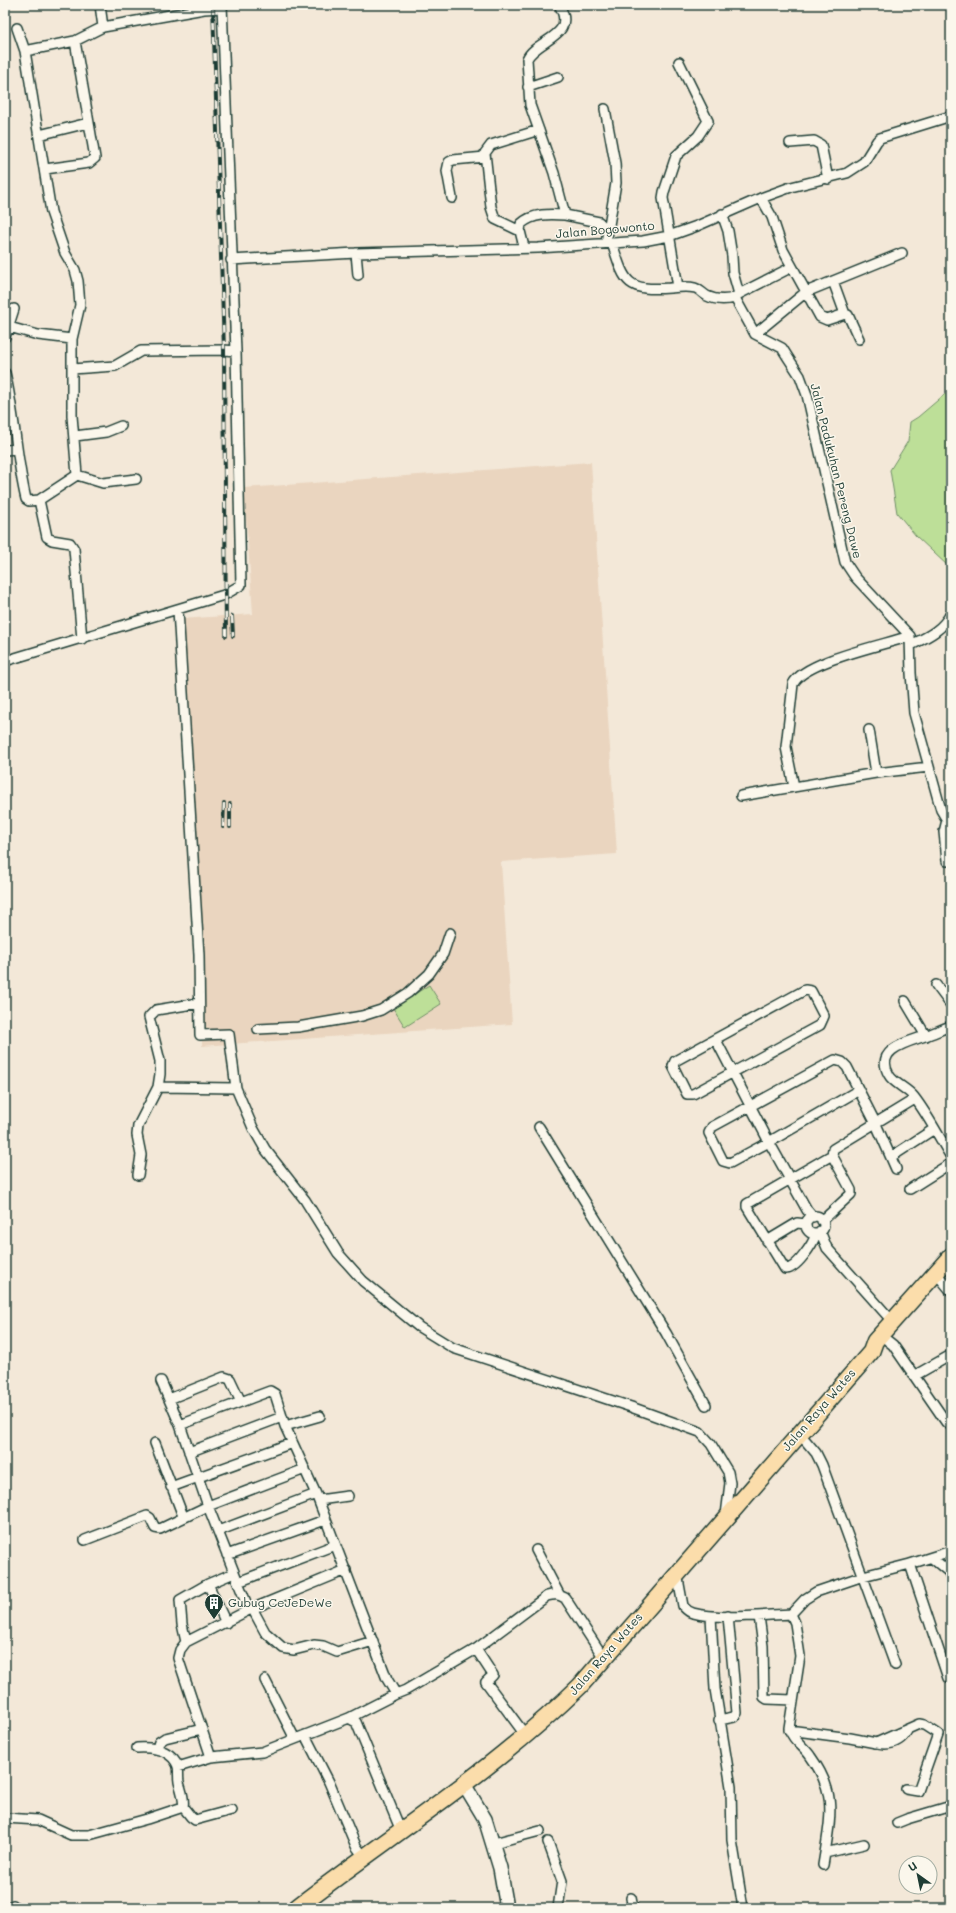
<svg xmlns="http://www.w3.org/2000/svg" width="956" height="1913" font-family="Mali,sans-serif">
<style>
.built{fill:#ead5bf}
.green{fill:#bddf98;stroke:#6e8e66}
.lines{fill:none;stroke-linecap:round;stroke-linejoin:round}
.street-casing{stroke:#1f3d34;stroke-width:12}
.secondary-casing{stroke:#1f3d34;stroke-width:16}
.highway-casing{stroke:#1f3d34;stroke-width:19}
.street{stroke:#fbf7ec;stroke-width:9}
.secondary{stroke:#fbf7ec;stroke-width:13}
.highway{stroke:#fbddab;stroke-width:16}
.rail-casing{stroke:#1f3d34;stroke-width:4}
.rail{stroke:#fbf7ec;stroke-width:2.5;stroke-dasharray:8;stroke-linecap:butt}
.labels{text-anchor:middle;stroke-width:3;stroke-linejoin:round;paint-order:stroke}
.street-label{font-size:12px;fill:#1f3d34;stroke:#fbf7ec}
.poi-label{font-size:12px;fill:#1f3d34;stroke:#fbf7ec;text-anchor:start}
</style>
<rect width="100%" height="100%" fill="#f3e8d8"/>
<filter id="ink" filterUnits="userSpaceOnUse"><feTurbulence type="fractalNoise" baseFrequency=".025" numOctaves="2"/><feDisplacementMap in="SourceGraphic" scale="8" xChannelSelector="R" yChannelSelector="G"/><feConvolveMatrix kernelMatrix="1 2 1 2 8 2 1 2 1" color-interpolation-filters="sRGB"/></filter>
<g filter="url(#ink)">
<path class="built" d="M591 462 617 854 501 862 512 1024 202 1046 201 911 181 619 253 614 244 488Z"/>
<path class="green" d="M951 389V566L949 567 916 536 897 513 890 470 908 441 910 422 918 417Z
M429 985 441 1004 405 1027 393 1008Z"/>
<g class="lines">
<defs>
<path id="street" d="M100 5 103 27
M17 28 25 51 51 212 65 253 75 270 78 281 80 305 72 339V416L77 475
M25 51 75 41 103 27 204 9 222 8
M528 87 558 77
M605 109 615 163 616 183 606 243
M39 135 88 123
M790 143 814 141 821 145 828 179
M45 169 89 163 95 158 75 41
M452 198 447 171 449 162 453 160 485 157
M761 198 772 217 783 250 820 317 827 320 845 314 848 315 859 339
M722 214 728 231 732 256 733 273 739 294
M565 215 599 222 608 231
M520 231 495 219 491 207 485 153 491 145 539 130
M612 243C625 283 626 291 670 288 678 287 688 286 695 288 699 289 703 294 707 296 715 300 726 300 735 298L755 334 782 348 787 356 800 376 807 395 845 562 855 577 910 636 911 673 914 713 941 810 947 820H951
M524 247 520 231 521 224C533 213 550 214 565 215L554 173 530 105 527 59C536 39 578 37 559 5
M356 253 358 275
M231 260 356 253 538 248 643 241 669 236 697 226 761 198 791 187 847 173 864 162 877 141 880 138 951 116
M833 281 845 314
M678 287 663 198 664 192 676 156 698 136 708 121 679 62
M735 297 739 294 792 267
M9 327 38 335 72 339
M755 334 806 292 902 253
M5 337 14 309
M72 369 115 366 141 351 224 350 236 351
M5 373C15 415 16 458 26 499L29 501 39 500
M75 436 106 432 121 426
M5 450 17 449
M178 610 199 955 200 1035 229 1034 236 1088
M82 639 74 549 70 543 52 540 47 537 39 500 77 475 103 483 136 479
M911 645C927 637 943 630 951 613
M5 661 224 595 241 585 236 351 222 5
M869 730 876 773
M794 787 786 747 793 684C804 661 884 645 910 636
M741 796 876 773 929 767
M947 820 944 832 947 861
M936 985 951 1005
M805 990 811 991 824 1016 820 1025 693 1094H687L673 1066 675 1061Z
M905 1001 926 1036
M951 1026C942 1029 934 1033 925 1036 908 1042 874 1049 889 1075 893 1083 907 1088 914 1097 928 1115 939 1137 951 1157
M258 1029 298 1027 362 1016 381 1010 408 993 429 974 443 954 450 933
M716 1040 769 1142 807 1210 813 1217
M158 1087 236 1088 253 1128 265 1149 305 1200 338 1253 363 1281 419 1327 453 1348 631 1407 700 1432 711 1444 728 1472 730 1483 726 1515
M859 1090 769 1142 730 1163 723 1161 709 1133 712 1127 835 1060 842 1062 847 1067 876 1124 896 1169
M539 1127 666 1333 706 1405
M894 1155 934 1129
M138 1175 141 1155 137 1135 138 1126 158 1087 160 1074V1061L149 1017 156 1010 199 1003
M910 1189 951 1163
M806 1225a9 9 0 1 1 18 0a9 9 0 1 1-18 0Z
M822 1221 851 1194V1190L832 1155 833 1149 915 1099
M820 1231 827 1248 893 1322
M816 1234C813 1244 796 1270 785 1269L747 1207V1204L832 1155
M767 1241 797 1223 806 1224
M941 1279 951 1291
M888 1341 893 1345 946 1422 951 1426
M914 1376 951 1355
M161 1381 180 1425 208 1506 249 1610
M169 1399 224 1377 230 1379 241 1402
M180 1425 270 1391 275 1394 285 1426 316 1494 387 1679 396 1694 406 1690 476 1649 547 1596C555 1594 558 1594 565 1598L604 1658
M285 1426 320 1416
M799 1433 816 1453 822 1465 895 1665
M155 1443 183 1516
M189 1452 282 1417
M171 1487 292 1443
M319 1500 348 1496
M218 1531 316 1494
M85 1540 147 1516 150 1518 155 1528 160 1529 208 1506 305 1469
M536 1550 559 1594
M227 1555 325 1520
M932 1558 949 1572 951 1577
M910 1564 948 1678
M677 1573 683 1606C686 1609 688 1612 693 1613 719 1620 763 1615 791 1614L805 1599 816 1592 863 1576 910 1564 951 1551
M238 1582 335 1545
M208 1584 234 1573
M252 1608 265 1632 283 1648 294 1650 314 1645 323 1646 337 1652 373 1641
M791 1614 795 1623 800 1656 789 1728C792 1740 805 1747 811 1757 836 1792 831 1814 825 1853L864 1844
M711 1616 715 1689 731 1787 732 1840 743 1908
M759 1616 763 1646 764 1697 767 1699 793 1700
M186 1642 249 1610 346 1570
M476 1649 493 1675 486 1682 526 1736
M265 1680 295 1739
M349 1718 396 1694
M719 1720 734 1717 737 1713 728 1616
M789 1730 850 1738 876 1743 919 1724 924 1725 938 1734 918 1791 906 1789
M305 1735 329 1782 356 1846 364 1857
M877 1743C891 1746 901 1742 908 1729
M157 1748 159 1742 165 1738 202 1729
M211 1757 178 1658 180 1650 186 1642 182 1624 180 1600 208 1584 226 1623
M178 1767 211 1757 262 1752 349 1718 356 1722 401 1831
M183 1807 191 1817 195 1820 232 1810
M5 1818 38 1820 71 1835H89L147 1819 183 1807C185 1798 181 1791 179 1782 178 1777 179 1770 178 1766 171 1749 153 1747 137 1748
M897 1823 907 1819 951 1806
M548 1842 562 1881 558 1908
M494 1843 540 1831
M823 1865 825 1853
M631 1898 633 1908
M9 1908 13 1905"/>
<path id="secondary" d="M464 1784 485 1819 500 1868 507 1908"/>
<path id="highway" d="M296 1908C391 1835 494 1770 580 1686L871 1352 875 1341 951 1256"/>
</defs>
<use href="#street" class="street-casing"/>
<use href="#secondary" class="secondary-casing"/>
<use href="#highway" class="highway-casing"/>
<use href="#street" class="street"/>
<use href="#secondary" class="secondary"/>
<use href="#highway" class="highway"/>
<defs>
<path id="rail" d="M213 5 224 350 226 636
M232 616 233 636
M230 804V827
M223 827 224 803"/>
</defs>
<use href="#rail" class="rail-casing"/>
<use href="#rail" class="rail"/>
</g>
</g>
<defs>
<symbol id="building-pin" viewBox="-11 -11 22 30"><path d="M0 17L-7.5 6A9.5 9.5 0 1 1 7.5 6Z" fill="#1f3d34" stroke="#fbf7ec"/><path d="M-4-6H4V6H1V3H-1V6H-4ZM-2.5-4.3h1.7v1.8h-1.7ZM.8-4.3h1.7v1.8H.8ZM-2.5-1h1.7V.8h-1.7ZM.8-1h1.7V.8H.8Z" fill="#fff"/></symbol>
</defs>
<g fill-rule="evenodd">
<use href="#building-pin" x="203" y="1592" width="22" height="30"/>
</g>
<g class="labels">
<g class="street-label">
<text transform="translate(605 230) rotate(-5)" y="4">Jalan Bogowonto</text>
<text transform="translate(836 471) rotate(76)" y="4">Jalan Padukuhan Pereng Dawe</text>
<text transform="translate(819 1410) rotate(-49)" y="4">Jalan Raya Wates</text>
<text transform="translate(606 1654) rotate(-49)" y="4">Jalan Raya Wates</text>
</g>
<g class="poi-label">
<text x="228" y="1607">Gubug CeJeDeWe</text>
</g>
</g>
<rect width="956" height="1913" fill="none" stroke="#fbf7ec" stroke-width="20"/>
<rect x="10" y="10" width="936" height="1893" fill="none" stroke="#1f3d34" stroke-width="1.5" filter="url(#ink)"/>
<g transform="translate(918 1875) rotate(327)"><circle r="19" fill="#fbf7ec" stroke="#a3ada2"/>
<path d="M0-3L7 15L0 10L-7 15Z" fill="#1f3d34"/>
<text y="-6" font-size="11" font-weight="bold" text-anchor="middle" fill="#1f3d34">U</text>
</g>
</svg>
